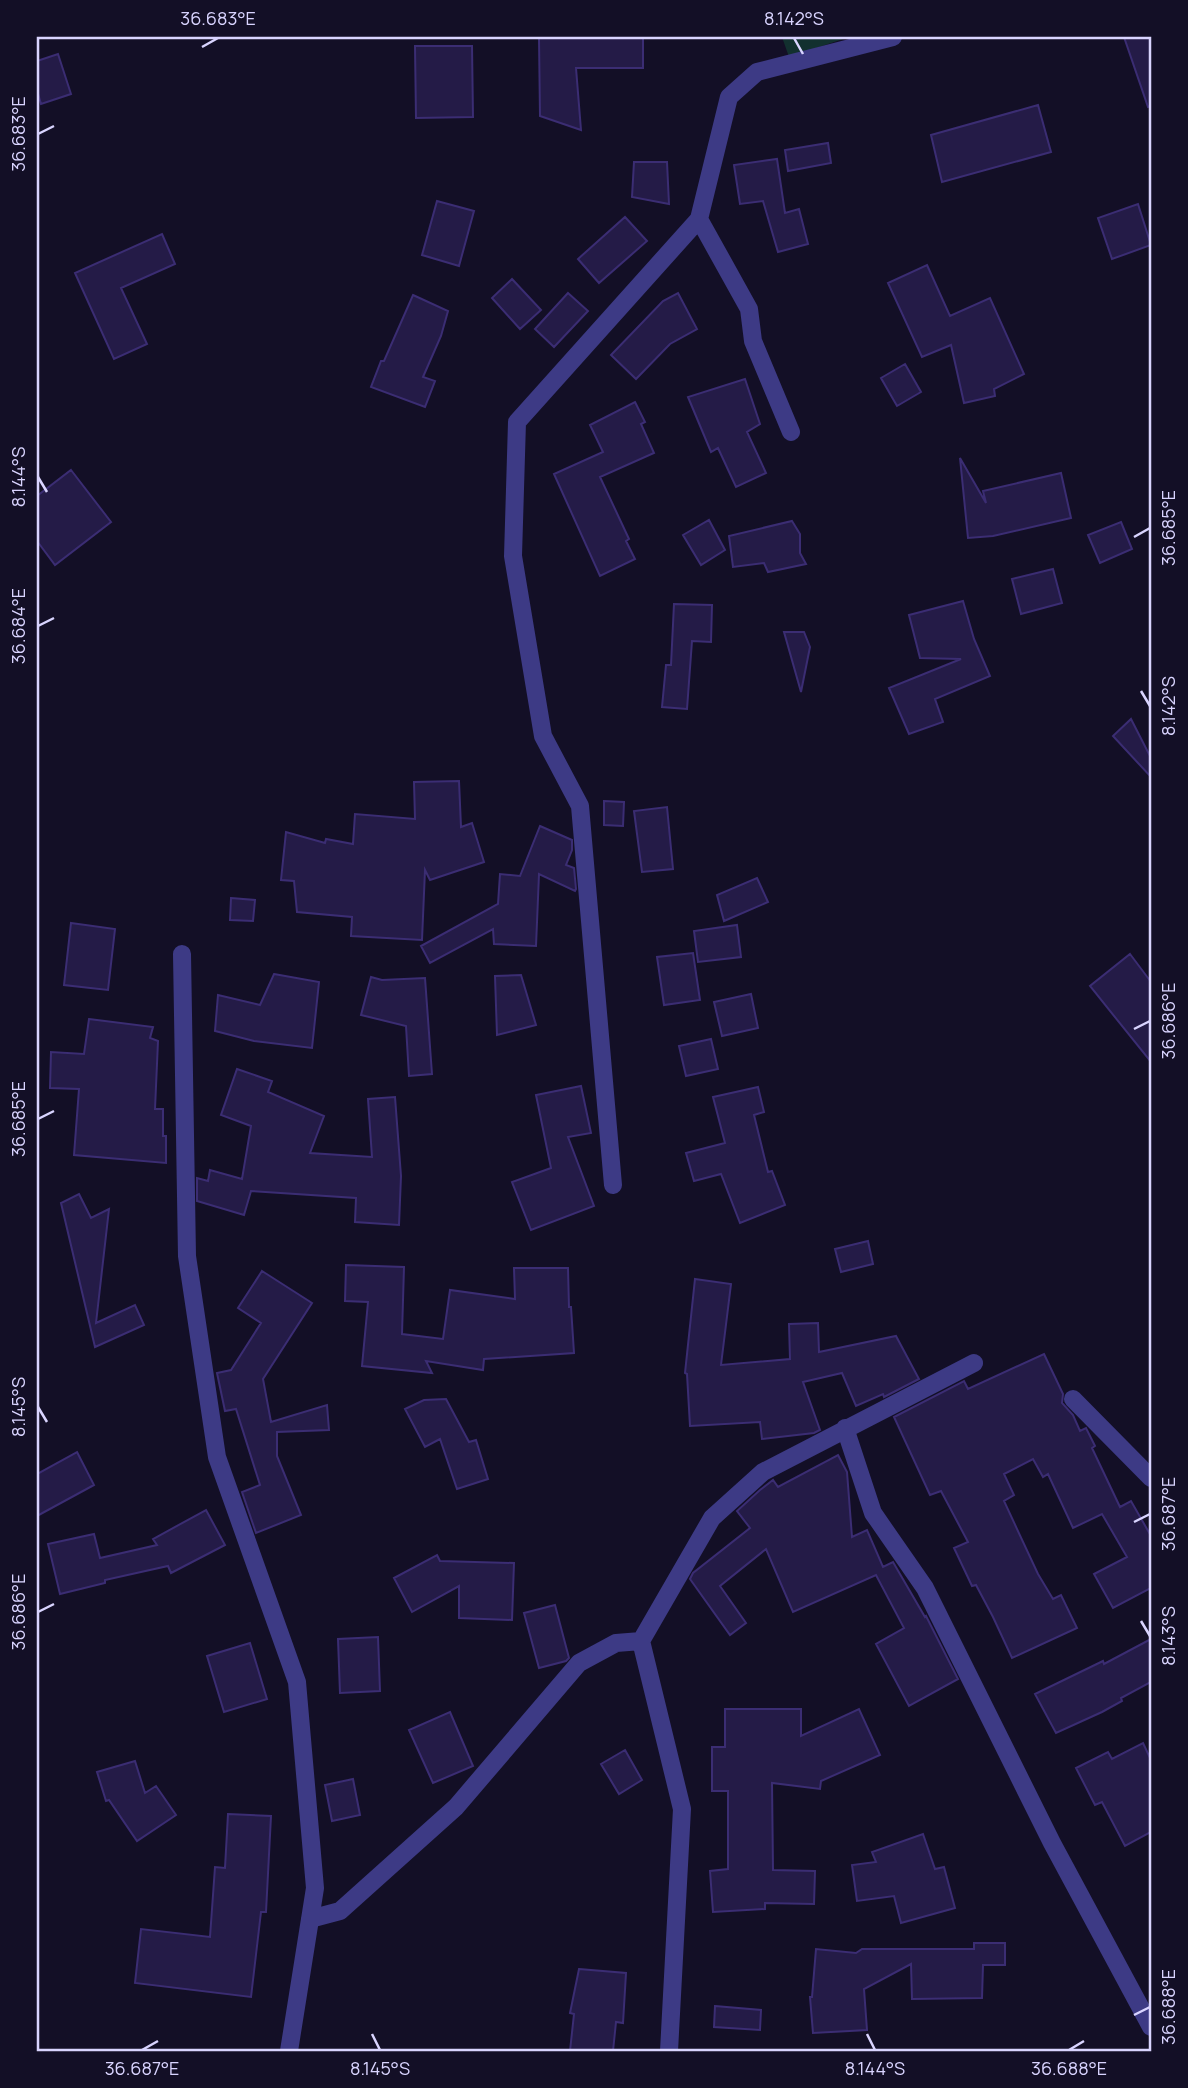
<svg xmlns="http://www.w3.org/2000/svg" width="1188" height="2088" font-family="Manrope,sans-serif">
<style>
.green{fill:#12302f}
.building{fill:#241b47;stroke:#3b2d73;stroke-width:2}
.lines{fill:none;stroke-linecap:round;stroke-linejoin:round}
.street{stroke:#3d3a85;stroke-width:18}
.ticks{fill:none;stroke:#d9d4ff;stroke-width:2.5}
.neatline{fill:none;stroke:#d9d4ff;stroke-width:2.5}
.ticks-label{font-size:18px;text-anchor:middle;fill:#d9d4ff}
</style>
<rect width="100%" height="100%" fill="#130f26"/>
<path class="green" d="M782 37H849L789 57Z"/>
<path class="building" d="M643 37V68H576L581 130 540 116 539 38Z
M1124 37H1151V106L1148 107Z
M415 46H472L473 117 416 118Z
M58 54 71 94 41 104 37 90V61Z
M1038 105 1051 152 942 182 931 135Z
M828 143 831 163 788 171 785 150Z
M777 159 785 213 799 209 808 244 778 252 763 201 740 204 734 165Z
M634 162H667L669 204 632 197Z
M437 201 474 211 459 266 422 255Z
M1138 204 1151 245 1112 259 1098 218Z
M625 217 647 241 599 283 578 259Z
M162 234 175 264 121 288 147 344 114 359 75 273Z
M927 265 950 316 990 298 1024 374 994 389 995 396 964 403 951 345 922 357 888 283Z
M512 279 541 310 520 329 492 298Z
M568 293 588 311 554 347 535 329Z
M678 293 697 329 670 344 636 379 611 355 663 301Z
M413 295 448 311 441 336 423 377 435 381 425 407 371 387 381 361H384Z
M905 364 921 392 897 406 881 378Z
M745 379 760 424 747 432 766 473 736 487 718 448 711 452 688 397Z
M635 402 645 422 641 424 654 453 600 477 629 539 626 541 635 559 600 576 554 474 603 452 590 425Z
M960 458 986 503 983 491 1061 473 1071 518 993 536 968 538Z
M71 470 111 522 55 565 37 541V496Z
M709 520 725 550 701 565 683 535Z
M792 521 800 534V553L806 564 768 572 764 563 733 567 729 536Z
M1121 522 1132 549 1100 563 1088 535Z
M1053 569 1062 603 1021 614 1012 579Z
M963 601 974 639 990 676 935 699 943 722 909 734 889 688 961 659 920 658 909 615Z
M674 604 712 605 711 642 692 641 687 709 662 707 666 665H671Z
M784 632H804L810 647 801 692Z
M1131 719 1151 758V777L1113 736Z
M459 781 461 827 472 823 484 862 430 880 425 870 422 940 351 936 352 917 297 912 294 881 281 880 286 832 325 843 326 839 353 844 355 814 415 819 414 782Z
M604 801 624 802 623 826 604 825Z
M667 807 673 869 642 872 634 811Z
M540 826 572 840V850L566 865 574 868 576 889 575 891 539 874 536 946 494 944 493 929 430 963 421 946 498 904 500 874 520 876Z
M757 878 768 902 724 921 717 895Z
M231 898 255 900 253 921 230 920Z
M71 923 115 929 108 990 64 985Z
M737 925 741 957 698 962 694 931Z
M693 953 700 1000 664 1005 657 957Z
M1130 954 1151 982V1062L1090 986Z
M274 974 319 982 312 1048 254 1041 215 1031 218 995 260 1005Z
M521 975 536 1025 497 1035 495 976Z
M371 977 382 980 425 978 432 1074 409 1076 406 1026 361 1015Z
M751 994 758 1028 722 1036 714 1002Z
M89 1019 153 1027 150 1038 158 1041 155 1109H163V1136H166V1163L74 1155 79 1089 50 1088 51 1052 84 1054Z
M711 1039 718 1069 686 1076 679 1046Z
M237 1069 272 1081 268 1092 324 1116 310 1153 372 1157 368 1099 395 1097 401 1176 399 1225 355 1222 356 1198 251 1191 244 1215 197 1201V1178L208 1181 210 1170 242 1179 251 1126 221 1115Z
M581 1086 591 1133 568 1137 594 1206 531 1230 512 1182 551 1168 536 1095Z
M758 1087 764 1112 754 1115 768 1172 772 1171 785 1205 740 1223 721 1174 694 1181 686 1153 725 1143 713 1097Z
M79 1194 91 1218 109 1209 96 1323 135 1305 144 1325 95 1347 61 1203Z
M868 1241 873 1264 841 1272 835 1249Z
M346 1265 404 1267 402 1334 443 1339 450 1290 515 1299 514 1268H568L569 1307H571L574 1353 484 1359 483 1370 426 1361 432 1373 362 1366 368 1302 345 1301Z
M262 1271 312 1303 263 1379 271 1422 327 1405 329 1430 277 1432V1456L301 1515 256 1533 242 1492 260 1485 236 1409 225 1411 217 1373 231 1370 261 1323 238 1308Z
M695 1279 731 1284 721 1365 790 1359 789 1324 818 1323 819 1352 896 1336 919 1379 884 1397 883 1394 856 1406 842 1373 803 1382 820 1430 814 1433 762 1439 760 1422 690 1426 687 1374 685 1373Z
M1044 1354 1063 1394 1062 1403 1073 1415 1080 1431 1086 1428 1095 1446 1092 1448 1120 1507 1131 1501 1151 1536V1588L1113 1608 1094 1574 1127 1557 1102 1514 1073 1528 1048 1474 1043 1477 1033 1459 1004 1474 1014 1495 1004 1501 1038 1574 1053 1599 1061 1595 1077 1628 1012 1658 993 1617 976 1585 972 1586 954 1548 968 1542 941 1491 930 1495 894 1417 964 1381 968 1389Z
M446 1399 469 1442 476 1440 488 1479 457 1489 440 1439 425 1447 405 1409 424 1400Z
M77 1452 94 1485 37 1516V1474Z
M838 1455 847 1472 852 1537 867 1530 883 1567 893 1562 925 1617 926 1616 958 1679 909 1706 876 1644 904 1628 876 1575 793 1612 766 1549 720 1586 746 1623 730 1635 690 1579 693 1573 750 1528 737 1511 760 1490 773 1480 778 1487Z
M206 1510 225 1545 171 1573 168 1566 105 1580V1583L60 1594 48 1544 94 1534 100 1558 157 1545 153 1539Z
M437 1555 440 1561 514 1563 512 1620 459 1618V1586L412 1612 394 1578Z
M555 1605 569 1658 566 1661 539 1668 524 1613Z
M378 1637 380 1691 340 1693 338 1639Z
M1151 1639V1682L1121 1698 1122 1701 1102 1712 1056 1733 1035 1694 1103 1661 1104 1664Z
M250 1643 267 1699 224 1712 207 1656Z
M725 1709H801V1736L859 1709 880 1755 821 1781 820 1789 772 1783 773 1870 815 1871 814 1904 765 1903V1909L713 1912 710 1871 728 1869V1791H712V1747H725Z
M450 1712 473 1766 433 1783 409 1730Z
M1143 1743 1151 1760V1832L1125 1846 1102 1802 1095 1805 1076 1768 1108 1752 1112 1759Z
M625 1750 642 1780 619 1794 601 1764Z
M135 1761 145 1793 156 1786 176 1815 137 1841 109 1800 106 1801 97 1772Z
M353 1779 360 1815 332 1821 325 1785Z
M228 1814 271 1816 266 1912H261L251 1997 135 1983 141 1929 210 1937 215 1867 225 1868Z
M923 1834 935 1869 944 1867 955 1908 901 1923 894 1896 857 1901 852 1865 876 1862 872 1852Z
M974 1943H1005V1965H983L982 1998 912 1999 911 1964 864 1989 867 2030 813 2033 810 1997H812L816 1949 856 1953 862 1949H974Z
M579 1969 626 1973 623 2023 616 2022 613 2051H570L574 2014 570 2013Z
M715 2006 761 2010 760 2030 714 2027Z"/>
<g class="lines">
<path class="street" d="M699 219 749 309 753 341 791 432
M182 954 187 1256 217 1457 297 1682 315 1888 289 2051
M613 1185 580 806 543 736 513 556 517 422 699 219 729 97 757 72 893 37
M1073 1399 1151 1478
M845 1428 873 1513 925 1588 1052 1843 1151 2027
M310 1919 340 1911 456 1807 579 1663 616 1643 641 1641
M669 2051 682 1809 641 1641 712 1518 763 1472 974 1363"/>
</g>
<path class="ticks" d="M794 38 803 54M202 47 218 38M38 134 54 126M38 477 47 492M1134 537 1150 528M38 626 54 618M1141 691 1150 706M1134 1029 1150 1021M38 1119 54 1111M38 1407 47 1422M1134 1522 1150 1514M38 1612 54 1604M1141 1621 1150 1636M1134 2015 1150 2007M372 2034 380 2050M867 2034 875 2050M142 2050 158 2041M1069 2050 1084 2041"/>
<rect width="1188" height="2088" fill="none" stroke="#130f26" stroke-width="77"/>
<rect x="38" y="38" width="1112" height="2012" class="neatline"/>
<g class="ticks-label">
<text x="218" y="25">36.683°E</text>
<text x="794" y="25">8.142°S</text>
<text transform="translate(19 134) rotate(-90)" y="6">36.683°E</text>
<text transform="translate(19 477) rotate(-90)" y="6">8.144°S</text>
<text transform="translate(1169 528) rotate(-90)" y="6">36.685°E</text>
<text transform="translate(19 626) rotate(-90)" y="6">36.684°E</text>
<text transform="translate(1169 706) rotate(-90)" y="6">8.142°S</text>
<text transform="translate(1169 1021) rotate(-90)" y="6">36.686°E</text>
<text transform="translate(19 1119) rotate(-90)" y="6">36.685°E</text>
<text transform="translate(19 1407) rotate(-90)" y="6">8.145°S</text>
<text transform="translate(1169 1514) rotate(-90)" y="6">36.687°E</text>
<text transform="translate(19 1612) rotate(-90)" y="6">36.686°E</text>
<text transform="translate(1169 1636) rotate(-90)" y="6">8.143°S</text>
<text transform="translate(1169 2007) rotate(-90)" y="6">36.688°E</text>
<text x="142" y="2075">36.687°E</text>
<text x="380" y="2075">8.145°S</text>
<text x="875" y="2075">8.144°S</text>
<text x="1069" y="2075">36.688°E</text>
</g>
</svg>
